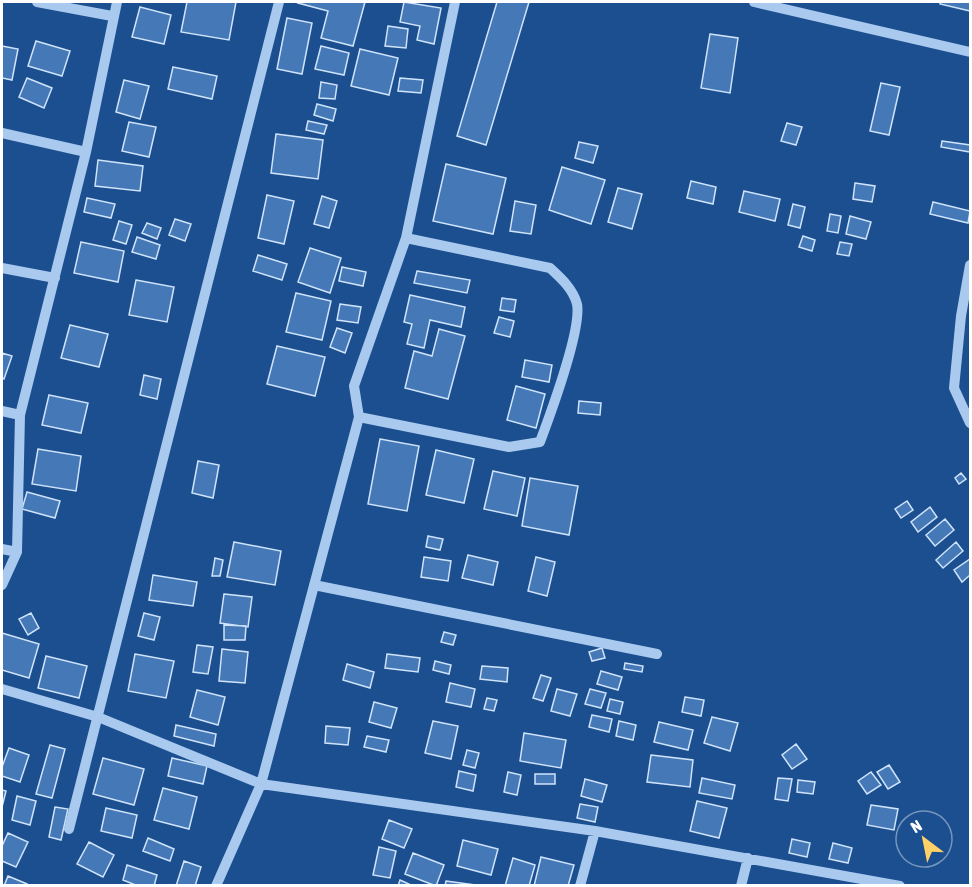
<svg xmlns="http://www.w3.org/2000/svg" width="972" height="887" font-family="'Asap Condensed',sans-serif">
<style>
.building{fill:#4478b7;stroke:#cfe3fa;stroke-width:1.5}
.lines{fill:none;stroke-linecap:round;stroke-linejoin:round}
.minor{stroke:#a9c9ee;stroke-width:10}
</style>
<rect width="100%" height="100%" fill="#1b4f8f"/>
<path class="building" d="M187 2H236L229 40 181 32Z
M299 2H365L353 46 321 38 328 11 298 3Z
M404 2 441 8 434 44 417 40 420 26 400 22Z
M497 2H529L486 145 457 136Z
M940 2H970V11L940 4Z
M140 7 171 15 164 44 132 37Z
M287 18 312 23 302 74 277 69Z
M388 26 408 29 406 48 385 46Z
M710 34 738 38 730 93 701 88Z
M36 41 70 51 62 76 28 66Z
M2 46 18 49 12 80 2 78Z
M321 46 349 53 344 75 315 69Z
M360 49 398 58 389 95 351 86Z
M173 67 217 76 212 99 168 89Z
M27 78 52 88 44 108 19 97Z
M400 78 423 80 421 93 398 91Z
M124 80 149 86 140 119 116 112Z
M321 82 337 85 335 99 319 98Z
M881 83 900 87 889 135 870 131Z
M317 104 336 109 333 121 314 115Z
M308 121 327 125 324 134 306 130Z
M129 122 156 127 149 157 122 151Z
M787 123 802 127 796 145 781 141Z
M276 134 323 140 318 179 271 173Z
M942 141 970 145V152L941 147Z
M579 142 598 146 593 163 575 158Z
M98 160 143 166 140 191 95 186Z
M446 164 506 178 493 234 433 221Z
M562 167 605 180 591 224 549 210Z
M691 181 716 187 713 204 687 198Z
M855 183 875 186 872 202 853 199Z
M618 188 642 194 632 229 608 222Z
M744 191 780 199 775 221 739 212Z
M267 195 294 201 284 244 258 238Z
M322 196 337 201 329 228 314 224Z
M87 198 115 204 111 218 84 212Z
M515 201 536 205 531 234 510 231Z
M933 202 970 211 968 223 930 214Z
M793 204 805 207 800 228 788 225Z
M830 214 841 216 838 233 827 231Z
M850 216 871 222 866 239 846 234Z
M175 219 191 224 185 241 169 235Z
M119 221 132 225 126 244 113 240Z
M147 223 161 228 157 239 142 233Z
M803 236 815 240 812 251 799 247Z
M137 237 160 245 156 259 132 252Z
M81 242 124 251 118 282 74 273Z
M840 242 852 244 849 256 837 254Z
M310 248 341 258 330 293 298 282Z
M258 255 287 264 282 280 253 271Z
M342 267 366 272 363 286 339 281Z
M417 271 470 280 467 293 414 283Z
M136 280 174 287 167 322 129 315Z
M296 293 331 301 322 340 286 332Z
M410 295 465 307 461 327 430 320 424 348 407 344 412 324 404 322Z
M502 298 516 300 514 312 500 310Z
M340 304 361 307 358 323 337 320Z
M499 317 514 321 510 337 494 333Z
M70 325 108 334 99 367 61 358Z
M337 328 352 333 345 353 330 347Z
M439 329 465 336 448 399 405 388 414 351 432 356Z
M277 346 325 357 315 396 267 384Z
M2 353 12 356 4 379 2 378Z
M525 360 552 365 549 382 522 377Z
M144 375 161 379 157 399 140 395Z
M516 386 545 394 536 428 507 420Z
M49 395 88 403 81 433 42 425Z
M579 401 601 403 600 415 578 413Z
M380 439 419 446 407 511 368 504Z
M38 449 81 456 76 491 32 484Z
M436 450 474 459 464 503 426 495Z
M198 461 219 465 213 498 192 493Z
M493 471 525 478 517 516 484 509Z
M961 473 966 479 959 484 955 478Z
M530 478 578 486 569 535 522 526Z
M27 492 60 501 55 518 22 509Z
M907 501 913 510 901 518 895 509Z
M930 507 937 517 918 532 911 522Z
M945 519 954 530 935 546 926 535Z
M428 536 443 539 440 550 426 547Z
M234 542 281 551 275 585 227 577Z
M956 542 963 551 943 568 936 560Z
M468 555 498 562 493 585 462 578Z
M424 557 451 561 448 581 421 577Z
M536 557 555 562 547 596 528 591Z
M215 558 223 560 220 576H212Z
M970 559V575L962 582 954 570Z
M153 575 197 582 193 606 149 600Z
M224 594 252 597 248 627 220 623Z
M31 613 39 628 28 635 19 619Z
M144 613 160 617 154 640 138 636Z
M224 625 246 626 245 640H224Z
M444 632 456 635 453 645 441 642Z
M2 633 39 644 29 678 2 670Z
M197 645 213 647 208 674 193 672Z
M602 648 605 658 592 661 589 652Z
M222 649 248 652 245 683 219 681Z
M135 654 174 661 166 698 128 691Z
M387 654 420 658 418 672 385 668Z
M46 656 87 666 79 698 38 688Z
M435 661 451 665 449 674 433 670Z
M625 663 643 666 642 672 624 669Z
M347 664 374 672 370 688 343 680Z
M482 666 508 668 507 682 480 679Z
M601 671 622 677 618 690 597 684Z
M541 675 551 678 543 701 533 698Z
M450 683 475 689 471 707 446 702Z
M557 689 577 694 570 716 551 711Z
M590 689 606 693 601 708 585 704Z
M197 690 225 697 218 725 190 717Z
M685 697 704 700 701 716 682 712Z
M487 698 497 700 494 711 484 709Z
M610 699 623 702 620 714 607 711Z
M374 702 397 708 391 728 369 722Z
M592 715 612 719 609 732 589 727Z
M712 717 738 723 730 751 704 743Z
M433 721 458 726 451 759 425 753Z
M619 721 636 725 633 740 616 736Z
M659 722 693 730 688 750 654 742Z
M176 725 216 734 214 746 174 736Z
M326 726 350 728 348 745 325 743Z
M524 733 566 740 561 768 520 761Z
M367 736 389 740 386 752 364 747Z
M796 744 807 759 792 769 782 755Z
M50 745 65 749 52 798 36 794Z
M9 748 29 755 20 782 2 776V767Z
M467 750 479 753 475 768 463 765Z
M651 755 693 760 690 787 647 782Z
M103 758 144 769 134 805 93 794Z
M172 758 207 766 203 784 168 776Z
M889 765 900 782 888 789 877 772Z
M459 771 476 775 473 791 456 787Z
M508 772 521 775 517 795 504 792Z
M871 772 881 785 867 794 858 781Z
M535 774H555V784H535Z
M702 778 735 785 732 799 699 793Z
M778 778 792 779 788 801 775 799Z
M585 779 607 785 602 802 581 796Z
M798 780 815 782 813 794 797 792Z
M163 788 197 797 189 829 154 820Z
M2 790 6 791 2 807Z
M17 796 36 801 30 825 12 820Z
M697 801 727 808 719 838 690 831Z
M580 804 598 807 595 822 577 818Z
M871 805 898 809 894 830 867 825Z
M55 807 68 809 61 840 49 837Z
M106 808 137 815 132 838 101 831Z
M389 820 412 829 404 848 382 839Z
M8 833 28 842 16 867 2 861V846Z
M148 838 174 849 170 861 143 851Z
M792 839 810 843 807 857 789 853Z
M463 840 498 849 491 875 457 866Z
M89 842 114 855 103 877 77 864Z
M833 843 852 848 848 863 829 859Z
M379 847 396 851 390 878 373 875Z
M413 853 444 865 436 886 405 874Z
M541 857 574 865 568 886H534Z
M513 858 535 865 529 886H505Z
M184 861 201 867 195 886H176Z
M127 865 157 875 154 886H138L123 880Z
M8 876 27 884 26 886H4Z
M400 880 413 886H398Z
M446 881 475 885V886H445Z"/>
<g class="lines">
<path class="minor" d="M37 2 112 16
M754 2 970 52
M2 133 86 152
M970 265 961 316 954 388 970 423
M2 268 55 278
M2 411 20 415
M359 417 509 447 540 442C550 415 582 330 577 304 573 289 561 278 550 268L406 238
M2 549 17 552
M2 585 17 552 20 415 86 152 117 2
M314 585 657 654
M2 689 98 717 261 784 595 831 900 886
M69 829 279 2
M216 886 261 784 359 417 354 386 406 238 455 2
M580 886 595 831
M741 886 748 858"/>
</g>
<rect width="972" height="887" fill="none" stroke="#ffffff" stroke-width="6"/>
<g transform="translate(924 839) rotate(328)"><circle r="28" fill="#1b4f8f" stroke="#7695bc" stroke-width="1.5"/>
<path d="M0-4.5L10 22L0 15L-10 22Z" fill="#ffd166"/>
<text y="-9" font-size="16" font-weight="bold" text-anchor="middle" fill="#ffffff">N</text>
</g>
</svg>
